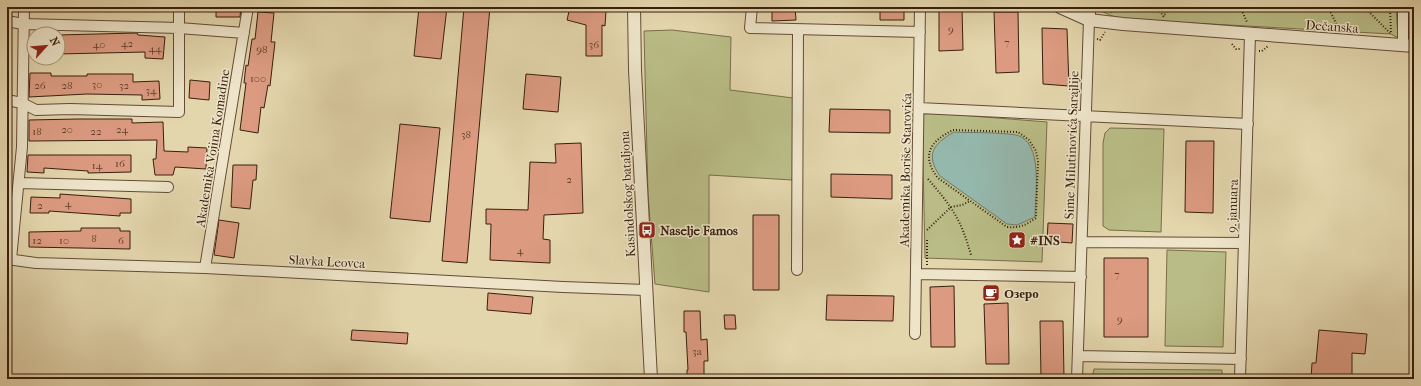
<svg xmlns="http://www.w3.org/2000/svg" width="1421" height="386" font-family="'IM FELL French Canon',serif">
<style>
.green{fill:#b9bc86;stroke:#796e4a}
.water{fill:#95b8ad;stroke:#707b6d}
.building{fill:#dc9b81;stroke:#391f0e}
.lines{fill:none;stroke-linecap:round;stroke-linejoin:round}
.minor-casing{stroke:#644c36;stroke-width:12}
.tertiary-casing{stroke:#644c36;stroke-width:14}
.path{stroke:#391f0e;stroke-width:2;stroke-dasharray:1 2;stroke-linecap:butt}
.minor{stroke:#ede4c9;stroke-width:10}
.tertiary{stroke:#ede4c9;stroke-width:12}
.labels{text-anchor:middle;stroke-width:3;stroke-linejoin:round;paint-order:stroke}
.number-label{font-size:11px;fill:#623e2b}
.street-label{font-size:13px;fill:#391f0e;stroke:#ede4c9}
.poi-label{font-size:13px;font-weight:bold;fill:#391f0e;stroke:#ede4c9;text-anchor:start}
</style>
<rect width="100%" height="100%" fill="#e3d5ac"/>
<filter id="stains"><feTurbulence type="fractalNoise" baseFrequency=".005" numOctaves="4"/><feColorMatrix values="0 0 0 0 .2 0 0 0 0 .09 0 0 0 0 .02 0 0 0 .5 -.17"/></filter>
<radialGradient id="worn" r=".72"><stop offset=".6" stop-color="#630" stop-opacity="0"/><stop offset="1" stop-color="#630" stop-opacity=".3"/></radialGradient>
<path class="green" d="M1098 7H1396L1398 38 1391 34 1120 19 1098 10Z
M672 30 731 37 730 90 801 99 792 180 709 175V292L655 284 648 195 644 31Z
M922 112 1047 122 1042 262 925 258Z
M1110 128 1164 129 1161 232 1109 230 1103 226V143L1105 133Z
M1167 250 1226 252 1223 347 1165 346Z
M1094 369 1222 370V379H1092Z"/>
<path class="water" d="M954 132C974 133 996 132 1016 135 1044 141 1035 196 1035 217L1017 225 1007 224 940 176C925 155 933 144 954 132Z"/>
<path class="building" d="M216 7H241L240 17H216Z
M419 7H447L441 59 414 56Z
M464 7H490L467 263 442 261Z
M570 7 606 11 605 26 602 25V56H586V25L567 20Z
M772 7H795L796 20 772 21Z
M880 7H904V20H880Z
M939 7H962L963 50 939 51Z
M258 12 274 13 271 42H275L270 86 268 85 264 108 261 107 258 133 240 130 246 83H244L246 65 248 66 252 39H255Z
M994 12H1018L1019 72 996 73Z
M1042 28 1067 29 1069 86 1043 84Z
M137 33 138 35 165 37 163 59 145 58V52L58 54V35Z
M30 73H51V76H87V74H133V82L159 81 160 99 142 100V95L87 94 29 97Z
M526 74 561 77 558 112 523 109Z
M190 80 210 82 209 100 189 98Z
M830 109 890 110V133L829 132Z
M77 119H132V123L163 122 164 151 188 152V147L207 148 206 169 175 167 173 175H155L153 159H156L157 140 29 141V120Z
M400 124 440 128 430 222 390 218Z
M1186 141H1214L1213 213 1185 212Z
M581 143 583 213 544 215 543 239 550 240V263L490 260 491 224H486V209L528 210 530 162 556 163 555 144Z
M28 155H131V172L88 173V171L44 168V173L27 172Z
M233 165H257L256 180H253L250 209 231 207Z
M831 174 892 175V199L831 197Z
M60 194 131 199V213H120V216L49 211V213H30L31 197 60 198Z
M753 215H779V290H753Z
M219 220 239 223 234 258 214 255Z
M1048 223 1073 224 1072 243 1047 241Z
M81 228H120V231H130V249L29 247V232L81 231Z
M1104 258H1148V337H1104Z
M954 286 955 347H931L930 287Z
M488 293 533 297 531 314 487 310Z
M827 295 894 296 893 321 826 320Z
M1008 303 1009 364H986L984 304Z
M684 311H700L701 340 707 339 708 361H704V379H687V370H688L686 332H684Z
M724 315H735L736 329H725Z
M1040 321H1063L1064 379H1041Z
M352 330 408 333 407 344 351 340Z
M1319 330 1367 334 1365 354 1352 353V379H1311L1312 363H1316Z"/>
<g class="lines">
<defs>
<path id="minor" d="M752 7 750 28 920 32
M7 21 23 24 179 28 244 33
M1403 45V7
M7 100 22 103 36 110 70 109 179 112V7
M919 108 1248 124
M19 183 168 187
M1082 242 1244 243
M7 259 36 263 205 268 563 287 646 290
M11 259 22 147 24 7
M205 268 248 7
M797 270 798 30
M916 274 1081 277
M915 334 920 7
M1078 356 1241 359
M1077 379 1089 20
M1240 379 1250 34"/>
<path id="tertiary" d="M634 7 635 70 651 379
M1060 7 1089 20 1123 24 1414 46
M1089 20V7"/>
</defs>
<use href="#minor" class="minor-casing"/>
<use href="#tertiary" class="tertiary-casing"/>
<path class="path" d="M1107 7 1112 12
M1155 7 1164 16
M1240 7 1247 22
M1328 7 1339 29
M1357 7 1368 11 1390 33
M1390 7 1391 34
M1163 17 1170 7
M1097 39 1100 40 1105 32
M1232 44 1236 49H1240
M1259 51H1262L1268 46
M953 130 1018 132 1029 140 1036 151 1038 162 1036 218C1026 225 1020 228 1007 227L938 178C920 155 931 141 953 130Z
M928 179C952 207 961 219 971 255
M927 230 951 207 962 205 970 201
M927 265V238"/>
<use href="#minor" class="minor"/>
<use href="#tertiary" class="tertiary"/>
</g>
<defs>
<symbol id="bus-square" viewBox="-11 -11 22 22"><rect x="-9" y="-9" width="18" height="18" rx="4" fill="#8f2418" stroke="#ede4c9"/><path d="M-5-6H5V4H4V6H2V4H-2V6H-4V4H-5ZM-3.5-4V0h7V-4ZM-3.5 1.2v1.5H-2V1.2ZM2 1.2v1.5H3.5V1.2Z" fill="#fff"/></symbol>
<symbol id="sight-square" viewBox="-11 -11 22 22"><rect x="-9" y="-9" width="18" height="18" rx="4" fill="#8f2418" stroke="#ede4c9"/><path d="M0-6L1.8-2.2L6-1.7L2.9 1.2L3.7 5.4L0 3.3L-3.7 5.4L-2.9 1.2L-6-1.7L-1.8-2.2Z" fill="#fff"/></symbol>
<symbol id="cafe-square" viewBox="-11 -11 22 22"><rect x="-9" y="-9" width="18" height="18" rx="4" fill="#8f2418" stroke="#ede4c9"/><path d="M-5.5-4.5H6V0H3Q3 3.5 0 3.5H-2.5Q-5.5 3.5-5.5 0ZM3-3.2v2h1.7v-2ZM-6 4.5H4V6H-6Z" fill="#fff"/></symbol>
</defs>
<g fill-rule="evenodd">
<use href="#bus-square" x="637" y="220" width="20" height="20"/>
<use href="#sight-square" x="1007" y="230" width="20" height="20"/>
<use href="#cafe-square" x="981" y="283" width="20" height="20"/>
</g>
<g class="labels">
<g class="number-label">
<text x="951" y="33">9</text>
<text x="1007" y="46">7</text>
<text x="127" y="47">42</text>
<text x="99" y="48">40</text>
<text x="594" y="48">36</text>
<text x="155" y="52">44</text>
<text x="262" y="53">98</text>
<text x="258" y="82">100</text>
<text x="97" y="88">30</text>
<text x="40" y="89">26</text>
<text x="67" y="89">28</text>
<text x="124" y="89">32</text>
<text x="151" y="94">34</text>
<text x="67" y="133">20</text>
<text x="122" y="133">24</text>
<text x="37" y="135">18</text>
<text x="96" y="135">22</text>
<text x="466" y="138">38</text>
<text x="120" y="167">16</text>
<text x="97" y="169">14</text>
<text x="569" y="183">2</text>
<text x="68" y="207">4</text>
<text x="40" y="209">2</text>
<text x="94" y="242">8</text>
<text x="37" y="244">12</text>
<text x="64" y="244">10</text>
<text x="121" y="244">6</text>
<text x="520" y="254">4</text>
<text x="1117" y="278">7</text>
<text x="1120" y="323">9</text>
<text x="697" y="355">3a</text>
</g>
<g class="street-label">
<text transform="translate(1332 26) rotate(4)" y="5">Dečanska</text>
<text transform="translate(1071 145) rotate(-88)" y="5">Sime Milutinovića Sarajlije</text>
<text transform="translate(212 148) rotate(-81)" y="5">Akademika Vojina Komadine</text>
<text transform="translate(905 170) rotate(-89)" y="5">Akademika Boriše Starovića</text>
<text transform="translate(627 194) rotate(-93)" y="5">Kasindolskog bataljona</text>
<text transform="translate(1232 206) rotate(-88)" y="5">9. januara</text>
<text transform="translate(327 261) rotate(3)" y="5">Slavka Leovca</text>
</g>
<g class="poi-label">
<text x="660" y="235">Naselje Famos</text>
<text x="1030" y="245">#INS</text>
<text x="1004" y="298">Озеро</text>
</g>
</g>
<rect width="1421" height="386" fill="none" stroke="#e3d5ac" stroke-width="24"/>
<rect x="8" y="8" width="1405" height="370" fill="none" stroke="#391f0e" stroke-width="2"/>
<rect x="12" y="12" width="1397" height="362" fill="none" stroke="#391f0e"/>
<g transform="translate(46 46) rotate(63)"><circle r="19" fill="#ede4c9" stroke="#a5957e"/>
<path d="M0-3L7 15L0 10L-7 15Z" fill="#8f2418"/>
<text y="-6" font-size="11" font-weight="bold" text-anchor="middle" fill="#391f0e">N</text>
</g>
<rect width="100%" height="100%" filter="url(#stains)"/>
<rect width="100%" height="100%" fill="url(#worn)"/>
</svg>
